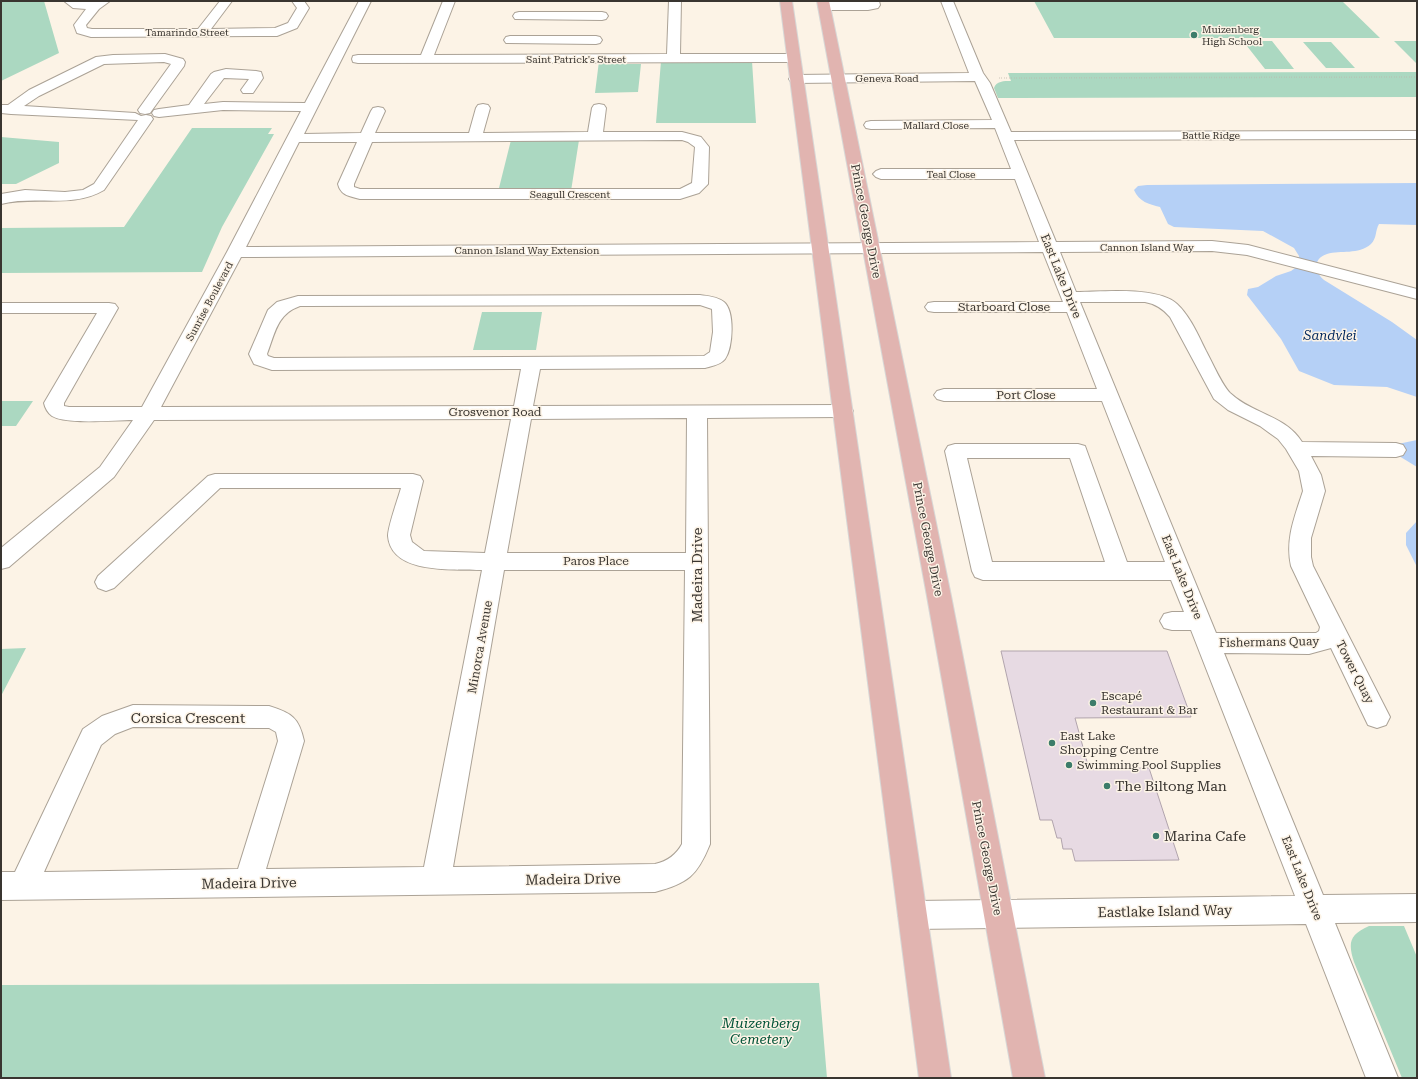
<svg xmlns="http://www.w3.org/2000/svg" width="1418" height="1079" font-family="'Roboto Serif',serif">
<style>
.green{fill:#abd8c1}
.water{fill:#b5d0f6}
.building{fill:#e7dae3;stroke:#b1a4ad}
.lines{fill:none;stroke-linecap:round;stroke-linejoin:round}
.minor-casing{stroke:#aba296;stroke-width:2}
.major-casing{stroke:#d7d7d6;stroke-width:2}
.path{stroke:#bdb5ab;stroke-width:1.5;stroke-dasharray:0.5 2;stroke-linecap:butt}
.minor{fill:#fff;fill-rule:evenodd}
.major{fill:#e1b4b0;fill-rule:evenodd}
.poi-dot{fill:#3c7c6a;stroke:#fcf3e6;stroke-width:1.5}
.labels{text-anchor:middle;stroke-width:3;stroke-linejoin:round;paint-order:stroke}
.far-poi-label{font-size:10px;fill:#393530;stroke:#fcf3e6;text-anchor:start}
.far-street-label{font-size:10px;fill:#393530;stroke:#fcf3e6}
.street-label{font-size:12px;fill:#393530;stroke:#fcf3e6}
.poi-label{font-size:12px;fill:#393530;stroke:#fcf3e6;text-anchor:start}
.water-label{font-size:13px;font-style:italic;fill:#00275d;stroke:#fcf3e6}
.near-street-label{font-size:14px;fill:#393530;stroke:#fcf3e6}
.near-poi-label{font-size:14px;fill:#393530;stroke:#fcf3e6;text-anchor:start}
.near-park-label{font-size:14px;font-style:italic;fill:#025438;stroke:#fcf3e6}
</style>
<rect width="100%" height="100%" fill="#fcf3e6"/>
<path class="green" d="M1 1H44L59 53 1 81Z
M1034 1H1342L1380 38H1054Z
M1243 41H1272L1294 69H1265Z
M1394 41H1417V64Z
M1303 42H1331L1355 68H1326Z
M599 61H609V64H641L638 92 595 93Z
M661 61H752L756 123H656Z
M1417 72V97L998 98 994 88C996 81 1004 81 1011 81L1008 73Z
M192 128H272L268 134H274L222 227 202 272 1 273V228L124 227Z
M1 137 59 142V163L16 184H1Z
M511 140H579L571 191 498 192Z
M482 312H542L536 350H473Z
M1 401H33L16 426H1Z
M26 648 1 696V649Z
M1369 926H1404L1417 957V1078H1402L1354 962C1348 943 1349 935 1369 926Z
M819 983 827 1078H1V985Z"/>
<path class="water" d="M1417 183V225L1379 224C1375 231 1377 238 1371 244 1358 255 1341 250 1327 254 1312 259 1315 272 1324 280L1392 322 1417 340V397L1387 387 1334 385 1299 371 1281 339 1247 295 1248 289 1258 287 1276 276 1291 271 1298 266 1299 256 1294 248 1263 231 1174 227 1168 224 1160 207C1149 204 1139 202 1134 190L1138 186 1147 185Z
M1417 440V467L1399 456 1393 445Z
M1417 521V567L1406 545V533Z"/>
<path class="building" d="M1001 651H1167L1191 717 1075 718 1089 769 1149 768 1179 860 1075 861 1072 849H1063L1061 838H1057L1052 820H1040Z"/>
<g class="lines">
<defs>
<path id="minor" d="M64 1 93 2 110 1 99 9 86 25 87 28 92 29H198L220 1H232L211 29 275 28 288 23 297 8 292 1H304L309 8 297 28 277 36 91 37 77 33 74 25 86 9 73 8Z
M359 1H371L304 134 361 133 371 111 373 108 378 107 383 108 385 111 375 133H469L476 108 478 105 483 104 488 105 490 108 483 133 588 132 592 108 594 105 599 104 604 105 606 108 603 132H682L701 137 709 147 708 184 699 193 680 199H360C350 196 341 196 338 184L357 142H299L246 247 1039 242 1015 179H881L876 177 873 174 876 171 881 169H1011L995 128 871 129 866 128 864 125 866 122 871 121 992 120 975 81 796 83 791 82 789 79 791 76 796 75 969 73 941 1H953L983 73 990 83 1011 132 1417 131V139L1014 140 1056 242 1212 241 1248 245 1417 289V299L1247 255 1212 251 1060 252 1076 292C1102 292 1158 286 1177 304 1190 316 1198 335 1206 351 1212 362 1222 385 1230 393 1252 414 1285 415 1302 442L1396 443 1403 445 1406 450 1403 455 1396 457 1311 456 1321 475 1325 491 1311 538V557L1313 566 1390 717 1386 725 1377 728 1368 725 1331 648 1309 654 1224 653 1323 895 1417 894V922L1335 923 1398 1078H1366L1306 924 913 929 903 925 898 915 903 905 913 901 1295 896 1191 630H1172L1164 628 1160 621 1164 614 1172 612H1184L1171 580H983L975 577 972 571 945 451 948 446 955 444H1078L1085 446 1127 562H1165L1102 401H944L937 399 934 395 937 391 944 389H1097L1067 312H934L928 311 925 307 928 303 934 302H1063L1043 252 241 257 161 407 514 406 521 369 272 370 254 364 249 354 268 310 277 302 298 296 700 295C708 296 718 297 724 302 735 311 733 348 725 359 720 365 712 366 705 368L540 369 533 406 843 405 850 406 853 411 850 416 843 417 707 418 710 844C697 876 688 883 655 892L1 900V872H15L83 729 102 716 133 705 269 706C291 713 299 717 304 741L266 869 424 867 482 570C455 569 391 575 388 536 388 526 398 499 401 488H220L114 588 106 591 98 588 95 582 98 576 208 476 215 474H413L420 476 423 481 410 535 412 542 424 551 485 553 511 419 154 420 114 477 9 567 1 569V548L100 467 133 420C115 420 67 425 52 416 48 413 45 408 44 403L97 313H1V303H109L115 304 118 308 64 403V406L69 407H142L227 252 301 111 223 110 159 117 154 116 152 113 154 110 159 109 189 105 211 74 214 72 226 69 256 71 261 72 263 78 253 93H243L241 90 249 79 224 78 204 104 223 102 305 103ZM682 140 688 142 695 147 692 183 680 189H360L354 187V184L372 142ZM1080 302H1145C1156 304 1163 309 1170 317L1214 399 1228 410 1260 426 1278 439 1286 449 1299 471 1303 491C1295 516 1285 539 1291 566L1320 627 1319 631 1316 633H1216ZM700 305 712 309 713 332 710 352 704 356 274 358 268 356 267 354C275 333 277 314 300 306ZM687 418 686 553H507L531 419ZM967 458H1070L1105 562H992ZM504 570H685L682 844C676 855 668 861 655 864L453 867ZM133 727 269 728 276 732 278 741 238 869 44 872 101 745 115 734Z
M443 1H455L434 55 667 54 669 1H681L680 54H793L798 55 799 58 798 61 793 62 358 63 353 62 352 59 353 56 358 55H421Z
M867 1H879L880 5 878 8 868 10H824L820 9 818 6 820 3 824 2H867Z
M519 12H602L606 13 608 16 606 19 602 20 515 19 513 16 515 13Z
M510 36H596L600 37 602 40 600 43 596 44 506 43 504 40 506 37Z
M165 54 183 59 185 62 184 66 150 113 145 114 140 113 138 110 171 64 164 62 104 64 39 96 24 106 135 113 141 116 146 115 151 116 153 119 104 190C72 209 36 195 1 204V194L25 190 65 192 83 190 94 184 138 120 11 114 1 113V105H8L29 90 96 57 113 55Z"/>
<path id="major" d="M780 1H792L951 1078H919Z
M817 1H829L951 596 1045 1078H1013L927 596Z"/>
</defs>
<use href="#minor" class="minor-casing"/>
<use href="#major" class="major-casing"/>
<path class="path" d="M999 78 1417 77"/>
<use href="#minor" class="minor"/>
<use href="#major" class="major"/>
</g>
<g class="poi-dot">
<circle cx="1194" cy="35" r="4"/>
<circle cx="1093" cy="703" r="4"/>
<circle cx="1052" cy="743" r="4"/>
<circle cx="1069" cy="765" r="4"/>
<circle cx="1107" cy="786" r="4"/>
<circle cx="1156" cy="836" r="4"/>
</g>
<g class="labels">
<g class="far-poi-label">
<text x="1202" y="33">Muizenberg<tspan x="1202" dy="12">High School</tspan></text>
</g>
<g class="far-street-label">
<text x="187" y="36">Tamarindo Street</text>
<text x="576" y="63">Saint Patrick's Street</text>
<text x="887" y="82">Geneva Road</text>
<text x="936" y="129">Mallard Close</text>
<text x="1211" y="139">Battle Ridge</text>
<text x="951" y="178">Teal Close</text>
<text x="570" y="198">Seagull Crescent</text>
<text x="1147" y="251">Cannon Island Way</text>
<text x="527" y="254">Cannon Island Way Extension</text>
<text transform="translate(209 301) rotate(-62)" y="4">Sunrise Boulevard</text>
</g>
<g class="street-label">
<text transform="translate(866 221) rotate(79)" y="4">Prince George Drive</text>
<text transform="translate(1061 276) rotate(68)" y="4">East Lake Drive</text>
<text x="1004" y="311">Starboard Close</text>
<text x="1026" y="399">Port Close</text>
<text x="495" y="416">Grosvenor Road</text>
<text transform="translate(928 539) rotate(79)" y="4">Prince George Drive</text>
<text x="596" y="565">Paros Place</text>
<text transform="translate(1182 577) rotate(68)" y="4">East Lake Drive</text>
<text transform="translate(1269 642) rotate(-1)" y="4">Fishermans Quay</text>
<text transform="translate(480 647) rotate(-80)" y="4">Minorca Avenue</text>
<text transform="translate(1355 672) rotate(63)" y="4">Tower Quay</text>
<text transform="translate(987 858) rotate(79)" y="4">Prince George Drive</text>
<text transform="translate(1302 878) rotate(68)" y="4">East Lake Drive</text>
</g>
<g class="poi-label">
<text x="1101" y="700">Escapé<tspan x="1101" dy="14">Restaurant &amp; Bar</tspan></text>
<text x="1060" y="740">East Lake<tspan x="1060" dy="14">Shopping Centre</tspan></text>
<text x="1077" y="769">Swimming Pool Supplies</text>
</g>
<g class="water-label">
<text x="1330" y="340">Sandvlei</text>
</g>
<g class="near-street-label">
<text transform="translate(697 575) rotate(-90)" y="5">Madeira Drive</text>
<text x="188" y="723">Corsica Crescent</text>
<text transform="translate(573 879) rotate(-1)" y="5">Madeira Drive</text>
<text transform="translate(249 883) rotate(-1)" y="5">Madeira Drive</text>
<text transform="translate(1165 911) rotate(-1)" y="5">Eastlake Island Way</text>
</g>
<g class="near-poi-label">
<text x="1115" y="791">The Biltong Man</text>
<text x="1164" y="841">Marina Cafe</text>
</g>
<g class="near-park-label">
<text x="761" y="1028">Muizenberg<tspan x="761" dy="16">Cemetery</tspan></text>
</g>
</g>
<rect width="1418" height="1079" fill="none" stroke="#393530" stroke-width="4"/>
</svg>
